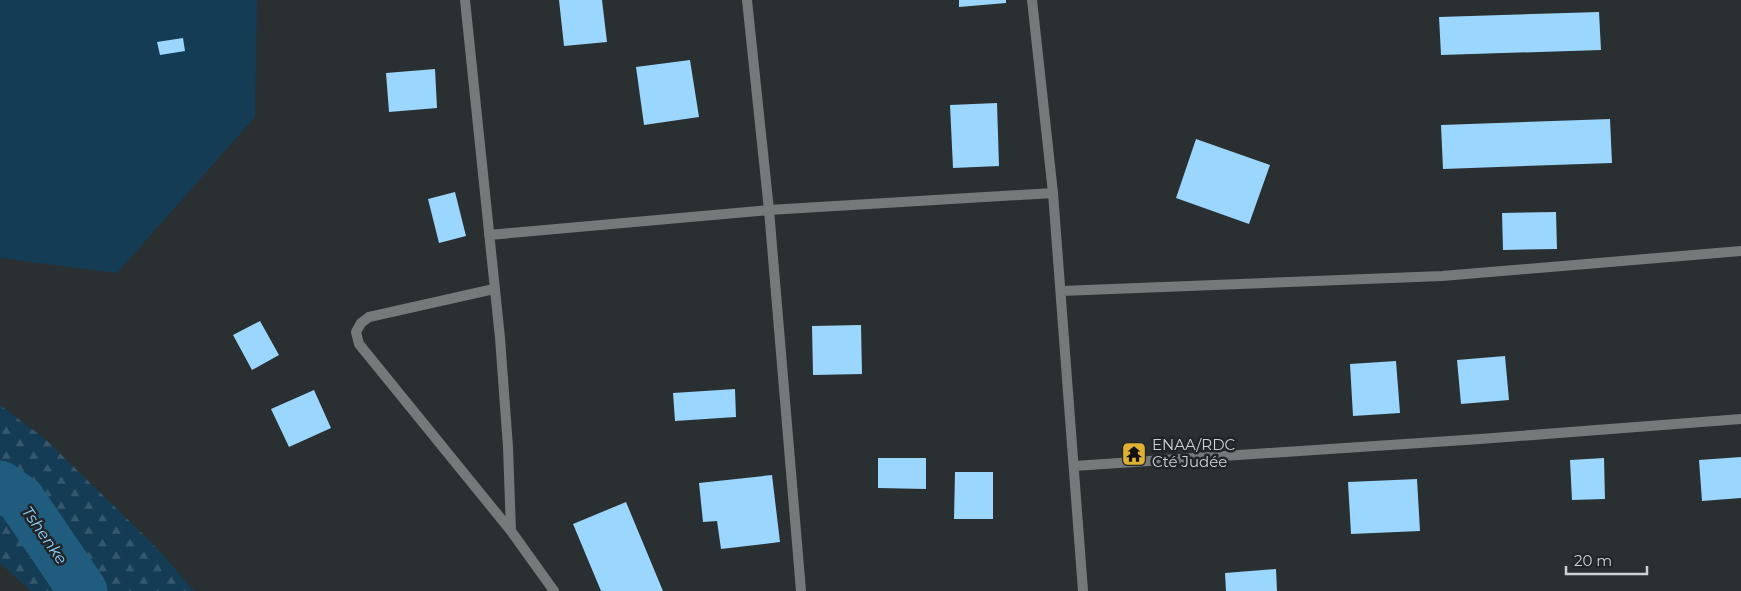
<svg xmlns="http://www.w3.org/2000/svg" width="1741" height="591" font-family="Montserrat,sans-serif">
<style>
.grass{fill:#143d55}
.forest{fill:url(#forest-firs)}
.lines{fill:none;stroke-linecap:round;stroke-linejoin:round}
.river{stroke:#205c7e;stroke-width:49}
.building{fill:#9ad6fd}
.minor{stroke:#76797a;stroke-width:10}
.labels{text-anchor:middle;stroke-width:5;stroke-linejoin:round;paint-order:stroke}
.poi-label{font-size:15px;fill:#cfd1d3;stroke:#212528;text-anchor:start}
.water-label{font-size:16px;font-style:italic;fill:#8ccef9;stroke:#212528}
</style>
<defs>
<pattern id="forest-firs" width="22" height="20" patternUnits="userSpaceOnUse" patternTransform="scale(1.25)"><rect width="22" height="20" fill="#143d55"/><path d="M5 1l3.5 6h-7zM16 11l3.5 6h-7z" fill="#35586d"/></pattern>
</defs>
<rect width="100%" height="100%" fill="#2a2f32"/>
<path class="grass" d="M0 0H257L255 117 117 273 0 258Z"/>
<path class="forest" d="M0 405 45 439 157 548 194 591H31L0 563Z"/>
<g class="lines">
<path class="river" d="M0 485 21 500 83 591"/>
</g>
<path class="building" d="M559 0H602L607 42 564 46Z
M959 0H1006V3L959 7Z
M1599 12 1601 50 1441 55 1439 17Z
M183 38 185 51 160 55 157 42Z
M690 60 699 117 644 125 636 67Z
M435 69 437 108 389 112 386 73Z
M997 103 999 166 953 168 950 105Z
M1610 119 1612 163 1443 169 1441 125Z
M1196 139 1270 165 1249 224 1176 198Z
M455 192 466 236 439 243 428 199Z
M1556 212 1557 249 1503 250 1502 213Z
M260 321 279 355 252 370 233 335Z
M861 325 862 374 813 375 812 326Z
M1505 356 1509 400 1461 404 1457 360Z
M1396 361 1400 413 1353 416 1350 364Z
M735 389 736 417 675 421 673 393Z
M314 390 331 428 289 447 271 409Z
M1741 457V498L1702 501 1699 460Z
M878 458H926V489L878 488Z
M1604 458 1605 499 1572 500 1570 460Z
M955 472H993V519H954Z
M772 475 780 542 721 549 717 521 703 522 699 483Z
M1417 479 1420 531 1351 534 1348 482Z
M626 502 663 591H601L573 524Z
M1276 569 1277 591H1226L1225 573Z"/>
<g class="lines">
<path class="minor" d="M465 0 500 338 508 447 511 531
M747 0 769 210 801 591
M1032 0 1053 193 1083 591
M489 235 769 210 1053 193
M494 289 369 317 361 323 356 332 359 344 511 531 554 591
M1061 291 1442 276 1741 251
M1074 466 1480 439 1741 419"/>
</g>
<defs>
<symbol id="temple-square" viewBox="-11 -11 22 22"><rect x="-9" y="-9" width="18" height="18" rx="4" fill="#deb133" stroke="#212528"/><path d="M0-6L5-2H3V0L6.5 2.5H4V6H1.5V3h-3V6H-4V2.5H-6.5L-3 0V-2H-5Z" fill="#111"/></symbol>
</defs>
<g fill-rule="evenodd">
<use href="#temple-square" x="1120" y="440" width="28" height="28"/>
</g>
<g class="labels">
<g class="poi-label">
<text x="1152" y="450">ENAA/RDC<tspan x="1152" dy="17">Cté Judée</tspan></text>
</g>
<g class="water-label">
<text transform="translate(45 535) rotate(55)" y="6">Tshenke</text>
</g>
</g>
<path d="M1566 566v8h81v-8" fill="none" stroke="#cfd1d3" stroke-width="2.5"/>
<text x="1574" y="566" font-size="15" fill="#cfd1d3" stroke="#212528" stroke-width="4" paint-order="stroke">20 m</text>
</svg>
